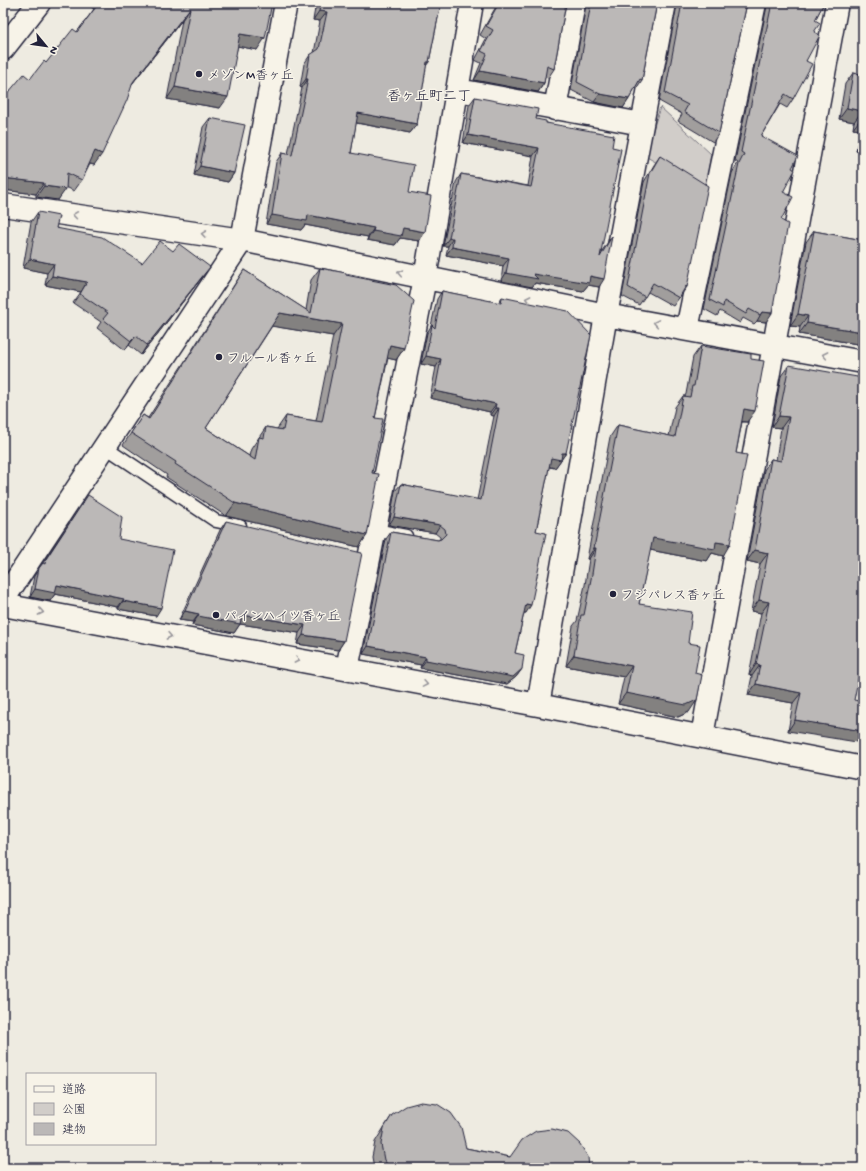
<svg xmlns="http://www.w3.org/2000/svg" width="866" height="1171" font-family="'Gochi Hand','Klee One',sans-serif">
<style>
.green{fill:#d1cdc9;stroke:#7a7882}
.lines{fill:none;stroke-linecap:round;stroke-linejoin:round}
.lane-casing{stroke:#22223b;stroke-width:15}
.street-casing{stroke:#22223b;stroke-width:25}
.secondary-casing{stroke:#22223b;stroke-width:25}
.lane{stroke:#f7f3e8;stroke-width:12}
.street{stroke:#f7f3e8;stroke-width:22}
.secondary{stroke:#f7f3e8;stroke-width:22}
.wall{fill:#a19e9d;stroke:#22223b;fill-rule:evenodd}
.shaded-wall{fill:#838180;stroke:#22223b}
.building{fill:#bbb8b7;stroke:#22223b;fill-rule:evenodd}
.oneway{stroke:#97959a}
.poi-dot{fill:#22223b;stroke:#f7f3e8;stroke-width:1.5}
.labels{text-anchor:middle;stroke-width:3;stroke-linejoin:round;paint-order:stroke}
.poi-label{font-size:13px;fill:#22223b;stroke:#f7f3e8;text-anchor:start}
.neighbourhood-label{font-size:14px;fill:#22223b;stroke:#f7f3e8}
</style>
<rect width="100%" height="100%" fill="#eeebe1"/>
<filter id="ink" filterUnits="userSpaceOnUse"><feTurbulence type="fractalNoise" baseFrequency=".025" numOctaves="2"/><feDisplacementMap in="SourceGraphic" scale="8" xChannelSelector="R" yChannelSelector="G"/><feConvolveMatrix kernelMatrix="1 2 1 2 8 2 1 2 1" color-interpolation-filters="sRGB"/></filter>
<g filter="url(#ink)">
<path class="green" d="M660 107 711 154 705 190 645 156Z"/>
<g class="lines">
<defs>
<path id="lane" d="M104 446 216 521 240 526
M375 530 406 536"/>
<path id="street" d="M458 90 642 124
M555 109 574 3
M3 205 242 240 606 315 863 362
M687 329 755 3
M3 600 242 240 286 3
M3 605 538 705 863 768
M347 669 425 278 472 3
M538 705 606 315 665 3
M702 736 837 3"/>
<path id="secondary" d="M3 49 39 3"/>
</defs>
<use href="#lane" class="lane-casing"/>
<use href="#street" class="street-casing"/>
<use href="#secondary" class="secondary-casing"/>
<use href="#lane" class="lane"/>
<use href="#street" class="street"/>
<use href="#secondary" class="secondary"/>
</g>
<path class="wall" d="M86 3H221L224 4V3H272L257 50 238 46 220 108 167 99 182 20 132 84 94 165 90 164 82 180 74 191 66 187 58 200 36 197V194L3 190V99L30 79 77 32 94 9Z
M316 3H441L429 62 426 66 417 124 410 133 356 123 351 153 409 192 425 232 419 241 400 238 395 245 367 240 368 237 305 225 301 230 266 224 276 162 282 153 288 154 302 88 300 87 304 64 310 55 314 53 320 21 313 20Z
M498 3H566L554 69 548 78 545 77 544 83 538 92 474 80 481 63 475 60 486 39 480 35Z
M586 3H657L642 80 636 89 635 88 629 99 623 108 594 102 571 90 586 5Z
M677 3H747L719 133 713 142 678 121 682 114 659 101 677 5Z
M767 3H824L815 20 814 32 806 61 793 99 787 108 780 104 761 136 792 168 783 192 781 220 766 322 757 321 754 324 743 318 740 323 720 311 717 316 704 309 732 173 738 163 735 161 767 6Z
M863 67V152L856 151 860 130 853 129 854 122 839 119 845 84 853 73 862 74Z
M475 97 536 119 612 147 600 254 612 236 599 287 588 285 583 291 535 283 532 287 501 281 503 266 446 255 448 246H443L456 182 461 174 528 186 533 156 463 143 469 105Z
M210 118 234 173 228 182 194 175 203 127Z
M660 156 687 287 673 306 648 292 639 305 622 296 644 182 654 165Z
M38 212 56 228 142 263 203 276 141 355 129 345 125 350 97 328 101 322 73 303 81 292 45 285 47 273 23 268 31 222Z
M814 231 863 240V345L799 334 800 327 790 326 806 242Z
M320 268 346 275 404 348 396 360 388 358 375 418 372 473 367 535 359 547 226 516 166 477 167 475 123 445 143 415 148 418 236 282 244 270 306 310 311 280ZM272 326 333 336 316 421 286 416 277 429 266 427 251 449 249 456 206 428Z
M442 291 498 303 502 297 566 453 555 468 549 467 536 531 526 613H524L515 653 522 669 516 677 507 684 420 668 421 665 363 654 386 539 391 532 438 540 440 539V537L435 533 389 525 395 491 401 484 477 500 494 416 490 415V412L430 398 436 367 421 364 427 333 431 326 437 299Z
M701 346 747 422H742L736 453 723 556 712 553 707 561 650 550 639 604 688 643 689 712 678 717 618 704 624 677 566 666 573 626 577 621 585 585 589 559H587L610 437 618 425 669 436 675 407 683 396H685L686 394 693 357Z
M789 365 863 654 788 731 793 703 748 695 752 676 749 675 761 613 751 611 760 564 747 561 764 470 771 459 776 460 781 428 772 427 781 376Z
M83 503 119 539 156 616 118 609V607L55 594 50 601 30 597 34 576Z
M226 521 344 641 338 650 297 644 299 633 240 624 234 633 192 625 193 622 179 620 220 530Z
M392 1115 466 1148 510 1157 589 1168H374L372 1157 375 1142Z"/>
<path class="shaded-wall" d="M190 8 182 20 125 93 133 82Z
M319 11 327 12 320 21 313 20Z
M240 34 265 38 257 50 232 45Z
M480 71 544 83 538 92 474 80Z
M306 79H308L302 88 300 87Z
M175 87 228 97 220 108 167 99Z
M600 94 629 99 623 108 594 102Z
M847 108 862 111 854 122 839 119Z
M358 113 417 124 410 133 352 122Z
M861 118H863V126L860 130 853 129Z
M468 135 539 148 533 156 463 143Z
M863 141V152L856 151Z
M95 151 102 154 94 165 87 163Z
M200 166 234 173 228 182 194 175Z
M3 178 44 183 36 194 3 190Z
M44 186 66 189 58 200 36 197Z
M272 215H308L374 228 368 237 305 225 301 230 266 224Z
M403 228 425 232 419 241 400 238 395 245 367 240 373 231Z
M449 238H453L448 246H443Z
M452 247 509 258 503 266 446 255Z
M30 259 54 264 47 273 23 268Z
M210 267 203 276 141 355 147 345Z
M506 273 590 276 604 279 599 287 588 285 583 291 535 283 532 287 501 281Z
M52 276 87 282 81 292 45 285Z
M762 312 772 313 766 322 757 321Z
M280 313 342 324 333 336 271 326Z
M798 314 808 316 800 327 790 326Z
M807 323 863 332V345L799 334Z
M136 336 129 345 125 350 131 341Z
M390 345 404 348 396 360 382 357Z
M426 356 441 359 436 367 421 364Z
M435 391 496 404 490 412 430 398Z
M495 408H499L494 416 490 415Z
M744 409 755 411 747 422 736 421Z
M779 416 789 417 781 428 772 427Z
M562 453H566L555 468 546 466 551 458Z
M235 503 367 535 359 547 226 516Z
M394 517 440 525 435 533 389 525Z
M653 538 716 542 730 544 723 556 712 553 707 561 645 549Z
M594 548H596L589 559H587Z
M755 550 768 553 760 564 747 561Z
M57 585 124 599 118 607 55 594 50 601 30 597 35 589Z
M759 600 769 602 761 613 751 611Z
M123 601 161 608 156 616 118 609Z
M526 604 531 605 526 613 520 612Z
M185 611 199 614 193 622 179 620Z
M242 615 305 625 299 633 240 624 234 633 192 625 198 616Z
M303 635 344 641 338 650 297 644Z
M368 646 426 657 421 665 363 654Z
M574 655 632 666 624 677 566 666Z
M426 660 522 669 516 677 507 684 420 668Z
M756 664 760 665 752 676 749 675Z
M756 684 801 693 793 703 748 695Z
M626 693 697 700 689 712 678 717 618 704Z
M795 720 863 731V743L788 731Z"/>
<path class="building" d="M99 3H221L229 5 230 3H272L265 38 240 34 228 97 175 87 190 8 133 82 127 100 102 154 95 151 82 180 67 173 66 189 44 186V183L3 178V99L24 74 30 79 44 61 46 63 73 29 77 32Z
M321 3H441L429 62H427L417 124 358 113 351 153 414 165 409 192 431 196 425 232 403 228 401 236 373 231 374 228 308 215 307 221 272 215 282 153 292 155 308 79H306L310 55 319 49 327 12 319 11Z
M499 3H566L554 69 547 66 544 83 480 71 487 54 481 51 493 30 486 26Z
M591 3H657L642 80 640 79 629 99 600 94 577 82Z
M682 3H747L719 133 684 112 688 105 665 93Z
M772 3H824L815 20 820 23 814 32 820 35 806 61 812 64 793 99 785 94 761 136 798 156 792 168 795 170 783 192 793 197 781 220 788 224 772 313 762 312 760 315 749 309 746 314 724 301 723 307 710 300 739 164 744 154 741 152Z
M853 73 863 75V118H861L862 111 847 108Z
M475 97 538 109 536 119 546 121V123L614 135 612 147 621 149 600 257 612 236 604 279 590 276 589 283 533 274 538 279 506 273 509 258 452 247 453 238H449L461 174 531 187 539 148 468 135Z
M210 118 245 125 234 173 200 166Z
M660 156 708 186 687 287 686 286 679 298 653 283 645 297 628 287 650 173Z
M38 212 59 216 56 228 102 237 142 263 160 241 173 251 179 244 210 267 147 345 136 336 131 341 103 319 108 313 80 294 87 282 52 276 54 264 30 259Z
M814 231 863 240V332L807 323 808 316 798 314Z
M320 268 346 273V275L396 285 414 301 404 348 390 345 375 418 383 419 372 473 379 474 367 535 235 503 175 464 176 462 131 433 143 415 149 419 244 270 311 313ZM280 313 342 324 322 422 286 416 283 430 266 427 264 438 259 437 255 460 206 428Z
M442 291 501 303 502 297 568 311 591 335 566 453H562L561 460 551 458 536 531 546 533 531 605 526 604 515 653 524 655 522 669 513 677 426 660V657L368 646 391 532 438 540 441 539 446 534 445 529 440 525 394 517 401 484 481 500 499 408H495L496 404 435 391 441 359 426 356 432 325 435 328Z
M701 346 751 354V359L764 361 755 411 744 409 736 453 747 455 730 544 716 542 715 549 653 538 639 604 692 612 688 643 700 645 695 673 702 675 697 700 686 705 626 693 632 666 574 655 581 615H584L592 574 596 548H594L618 425 675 437 683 396 690 397 692 386H694Z
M789 365 863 378V654L854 700 863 702V731L795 720 801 693 756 684 760 665 756 664 769 602 759 600 768 553 755 550 771 459 781 461 789 417 779 416Z
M88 495 122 517 119 539 173 550 161 608 123 601 124 599 57 585 55 593 35 589 39 568 43 563 45 564 46 559Z
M226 521 362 553 344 641 303 635 305 625 242 615 240 624 198 616 199 614 185 611Z
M421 1102 437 1104 451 1113 461 1127 466 1148 510 1157 522 1140 536 1131 552 1129 568 1133 580 1144 588 1157 589 1168H390L384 1160 381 1144 384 1128 392 1115 406 1106Z"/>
<defs><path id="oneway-chevron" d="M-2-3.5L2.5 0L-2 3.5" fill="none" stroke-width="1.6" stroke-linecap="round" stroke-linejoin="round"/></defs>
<g class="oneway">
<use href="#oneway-chevron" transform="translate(75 215) rotate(-172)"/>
<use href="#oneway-chevron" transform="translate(204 234) rotate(-172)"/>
<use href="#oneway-chevron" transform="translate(400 273) rotate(-168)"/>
<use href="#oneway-chevron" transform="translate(528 299) rotate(-169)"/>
<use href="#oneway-chevron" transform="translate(656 323) rotate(-170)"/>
<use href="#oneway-chevron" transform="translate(825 355) rotate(-169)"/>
<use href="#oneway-chevron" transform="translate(41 612) rotate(11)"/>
<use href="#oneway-chevron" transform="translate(169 636) rotate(11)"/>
<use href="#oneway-chevron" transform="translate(297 660) rotate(11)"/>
<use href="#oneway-chevron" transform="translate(425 684) rotate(10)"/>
</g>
</g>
<g class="poi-dot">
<circle cx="199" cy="74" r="4"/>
<circle cx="219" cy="357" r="4"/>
<circle cx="613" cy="594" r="4"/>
<circle cx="216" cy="615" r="4"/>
</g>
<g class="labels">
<g class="poi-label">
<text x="207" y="79">メゾンM香ヶ丘</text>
<text x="227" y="362">フルール香ヶ丘</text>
<text x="621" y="599">フジパレス香ヶ丘</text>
<text x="224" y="620">パインハイツ香ヶ丘</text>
</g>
<g class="neighbourhood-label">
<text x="429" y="100">香ヶ丘町二丁</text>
</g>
</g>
<rect width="866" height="1171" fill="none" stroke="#f7f3e8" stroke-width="16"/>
<rect x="8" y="8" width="850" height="1155" fill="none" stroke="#22223b" stroke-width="1.5" filter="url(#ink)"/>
<rect x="26" y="1073" width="130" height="72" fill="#f7f3e8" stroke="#a29fa3"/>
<rect x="34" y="1086" width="20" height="6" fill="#f7f3e8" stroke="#a29fa3"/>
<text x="62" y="1093" font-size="12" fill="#22223b">道路</text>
<rect x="34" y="1103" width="20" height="12" fill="#d1cdc9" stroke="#a29fa3"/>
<text x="62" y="1113" font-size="12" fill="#22223b">公園</text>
<rect x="34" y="1123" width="20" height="12" fill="#bbb8b7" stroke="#a29fa3"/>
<text x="62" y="1133" font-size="12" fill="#22223b">建物</text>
<g transform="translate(46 46) rotate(119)" stroke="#f7f3e8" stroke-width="3" paint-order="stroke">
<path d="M0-3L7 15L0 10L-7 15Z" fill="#22223b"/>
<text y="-6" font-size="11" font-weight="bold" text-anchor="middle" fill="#22223b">N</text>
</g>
</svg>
